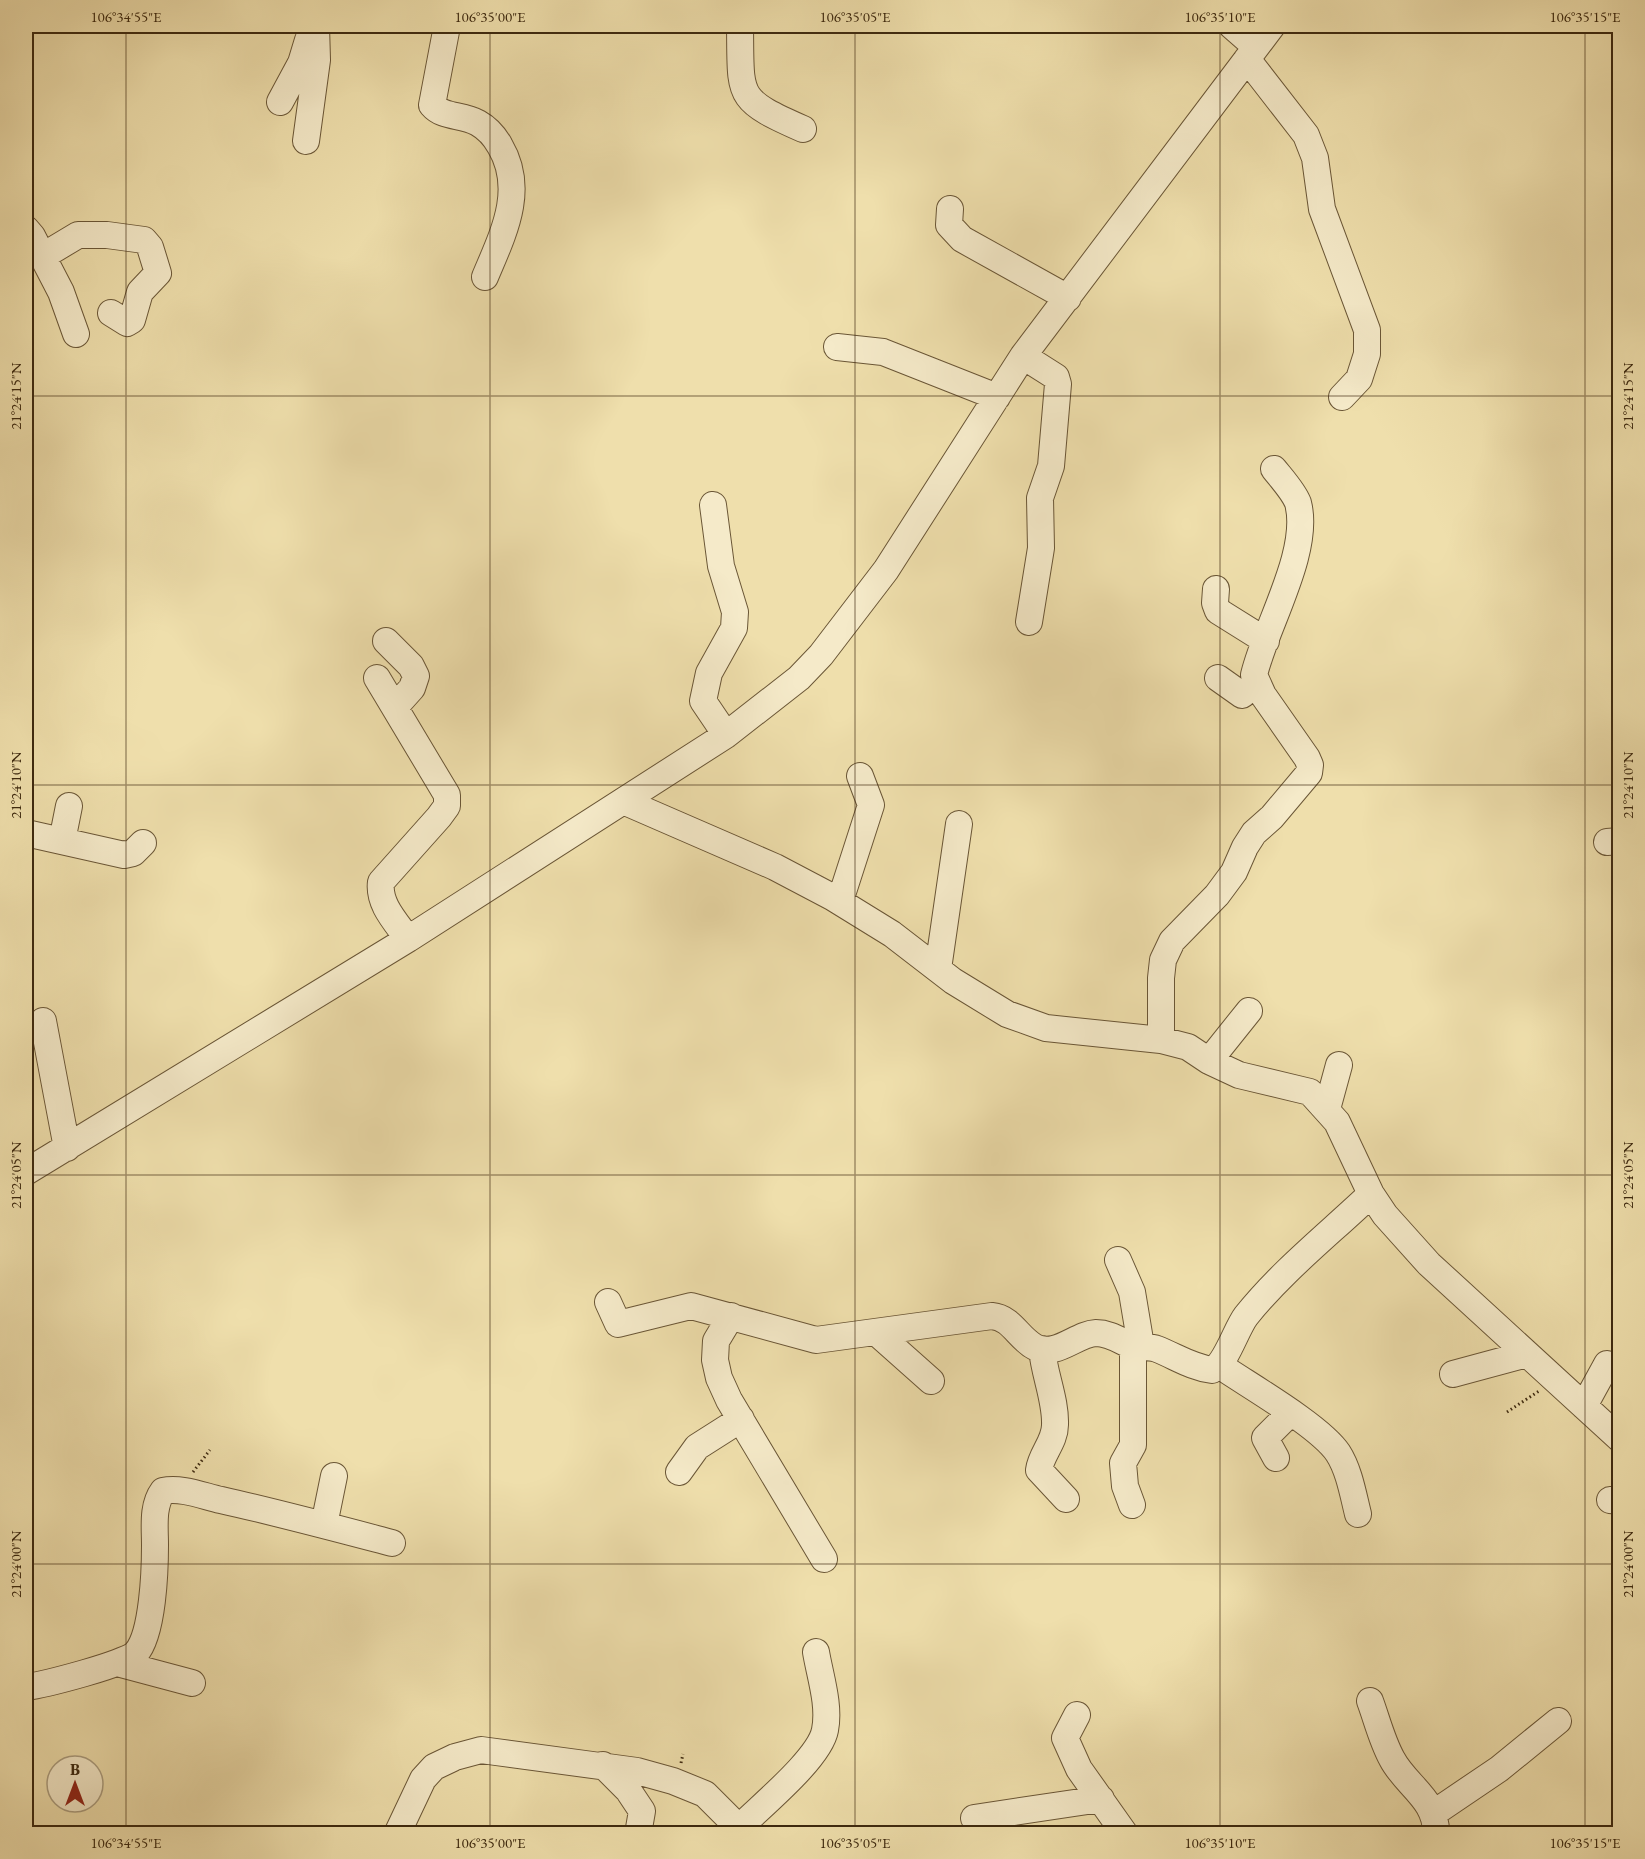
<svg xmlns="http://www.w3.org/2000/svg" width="1645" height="1859" font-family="'EB Garamond',serif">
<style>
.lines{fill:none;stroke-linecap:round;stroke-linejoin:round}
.minor-casing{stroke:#6a5636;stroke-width:28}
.path{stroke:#3d290f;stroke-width:3;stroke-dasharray:1.5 3;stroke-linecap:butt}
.minor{stroke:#f5eac9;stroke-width:26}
.ticks{fill:none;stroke:#3d290f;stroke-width:1.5;stroke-opacity:0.45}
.neatline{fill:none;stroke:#3d290f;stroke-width:2}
.ticks-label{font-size:15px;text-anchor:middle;fill:#3d290f}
</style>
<rect width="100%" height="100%" fill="#efdfac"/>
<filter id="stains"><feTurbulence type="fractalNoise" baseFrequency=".00333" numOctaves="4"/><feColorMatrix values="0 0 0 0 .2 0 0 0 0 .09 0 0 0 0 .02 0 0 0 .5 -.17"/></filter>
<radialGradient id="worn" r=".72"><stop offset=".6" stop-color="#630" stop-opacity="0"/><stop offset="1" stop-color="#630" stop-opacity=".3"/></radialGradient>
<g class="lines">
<defs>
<path id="minor" d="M447 26 432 105C443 118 462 114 478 123 487 128 495 137 500 146 526 190 503 234 485 277
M740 26C741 98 735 99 803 129
M1232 26 1256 47
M1247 59 1306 135 1315 158 1322 209 1367 330V354L1359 379 1342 397
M280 102 301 63 308 40
M306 141 317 60 316 26
M950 209 949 225 962 239 1068 298
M26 229 32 236 61 292 76 334
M43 256 78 235H107L144 240 150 247 158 273 140 292 132 320 127 323 111 313
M837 347 883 352 997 397
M1023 356 1056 377 1058 384 1051 466 1040 498 1041 548 1029 622
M713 505 721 566 735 612 734 628 709 673 703 701 726 735
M1216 589 1215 603 1218 611 1266 641
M386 641 411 666 416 676 412 688 395 707
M377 678 447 795V806L439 817 381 882C378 904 396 922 408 939
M1218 678 1242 695 1256 683
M623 801 775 867 832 897 892 934 953 981 1007 1014 1046 1028 1161 1040 1188 1047 1209 1061 1239 1075 1310 1092 1337 1122 1371 1194 1385 1215 1429 1264 1620 1439
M26 833 124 855 133 853 143 843
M62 841 69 806
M1607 842 1620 841
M840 901 871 805 860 776
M938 969 959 824
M43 1021 67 1148
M1161 1040V978L1163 960 1172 941 1217 895 1234 872 1245 847 1254 833 1272 817 1309 773 1310 765 1307 758 1263 695 1254 675C1265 627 1311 552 1298 503 1294 492 1282 479 1274 469
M1209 1061 1249 1011
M1327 1109 1339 1065
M26 1172 408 939 726 735 799 678 821 655 886 570 1023 356 1272 26
M1118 1260 1132 1292 1141 1346
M608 1302 618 1324 691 1306 816 1340 992 1316C1012 1318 1018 1338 1035 1347 1056 1358 1076 1334 1096 1333 1109 1333 1119 1340 1130 1345 1139 1348 1149 1346 1157 1349 1177 1357 1191 1367 1212 1370 1226 1364 1236 1329 1246 1316 1282 1271 1329 1234 1371 1194
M731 1316 716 1341 715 1360 719 1378 729 1400 824 1559
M877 1333 931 1381
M1042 1349C1044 1374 1056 1400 1055 1425 1055 1442 1041 1454 1039 1470L1066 1499
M1219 1365C1248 1385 1320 1426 1338 1453 1349 1470 1353 1494 1358 1514
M1453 1374 1527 1354
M1584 1406 1607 1364
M1276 1458 1265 1438 1290 1413
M679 1472 697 1447 741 1419
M1610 1500 1620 1501
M1132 1505 1125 1486 1123 1463 1133 1445V1346
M324 1525 334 1476
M117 1663 192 1683
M26 1687C43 1685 126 1664 136 1653 153 1634 155 1570 155 1545 155 1527 152 1506 163 1491 181 1487 203 1496 221 1500 279 1513 335 1528 392 1543
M1370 1701C1377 1720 1382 1741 1392 1759 1406 1786 1437 1799 1436 1834
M1077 1715 1065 1738 1079 1769 1125 1834
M603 1765 628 1790 642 1811 638 1834
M1434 1813 1499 1769 1558 1721
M974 1818 1101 1799
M740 1827C761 1806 820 1758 825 1730 830 1705 820 1676 816 1652
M397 1834 423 1779 434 1767 455 1757 481 1750 637 1771 673 1781 705 1794 745 1834"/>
</defs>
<use href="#minor" class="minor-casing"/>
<path class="path" d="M1507 1412 1539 1391
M193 1472 210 1450
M681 1763 683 1754"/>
<use href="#minor" class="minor"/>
</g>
<path class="ticks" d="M126 26V1834M490 26V1834M855 26V1834M1220 26V1834M1585 26V1834M26 396H1620M26 785H1620M26 1175H1620M26 1564H1620"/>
<rect width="1645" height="1859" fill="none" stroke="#efdfac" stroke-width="66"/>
<g transform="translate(75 1784)"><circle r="28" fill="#f5eac9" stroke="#ab9d7f" stroke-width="1.5"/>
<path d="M0-4.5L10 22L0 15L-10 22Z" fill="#8f2418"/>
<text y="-9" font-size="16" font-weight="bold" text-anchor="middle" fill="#3d290f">B</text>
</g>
<rect x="33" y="33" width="1579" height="1793" class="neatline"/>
<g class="ticks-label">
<text x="126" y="22">106°34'55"E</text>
<text x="490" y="22">106°35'00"E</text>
<text x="855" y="22">106°35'05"E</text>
<text x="1220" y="22">106°35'10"E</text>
<text x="1585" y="22">106°35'15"E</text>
<text transform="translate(16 396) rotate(-90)" y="5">21°24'15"N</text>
<text transform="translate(1628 396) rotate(-90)" y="5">21°24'15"N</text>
<text transform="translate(16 785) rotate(-90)" y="5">21°24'10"N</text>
<text transform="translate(1628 785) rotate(-90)" y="5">21°24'10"N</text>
<text transform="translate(16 1175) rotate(-90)" y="5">21°24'05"N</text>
<text transform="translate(1628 1175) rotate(-90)" y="5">21°24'05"N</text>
<text transform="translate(16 1564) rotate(-90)" y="5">21°24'00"N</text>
<text transform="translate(1628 1564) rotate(-90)" y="5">21°24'00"N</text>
<text x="126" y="1848">106°34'55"E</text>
<text x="490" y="1848">106°35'00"E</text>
<text x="855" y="1848">106°35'05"E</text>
<text x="1220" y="1848">106°35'10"E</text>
<text x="1585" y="1848">106°35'15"E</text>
</g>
<rect width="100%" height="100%" filter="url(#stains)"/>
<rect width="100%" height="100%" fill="url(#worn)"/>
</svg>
